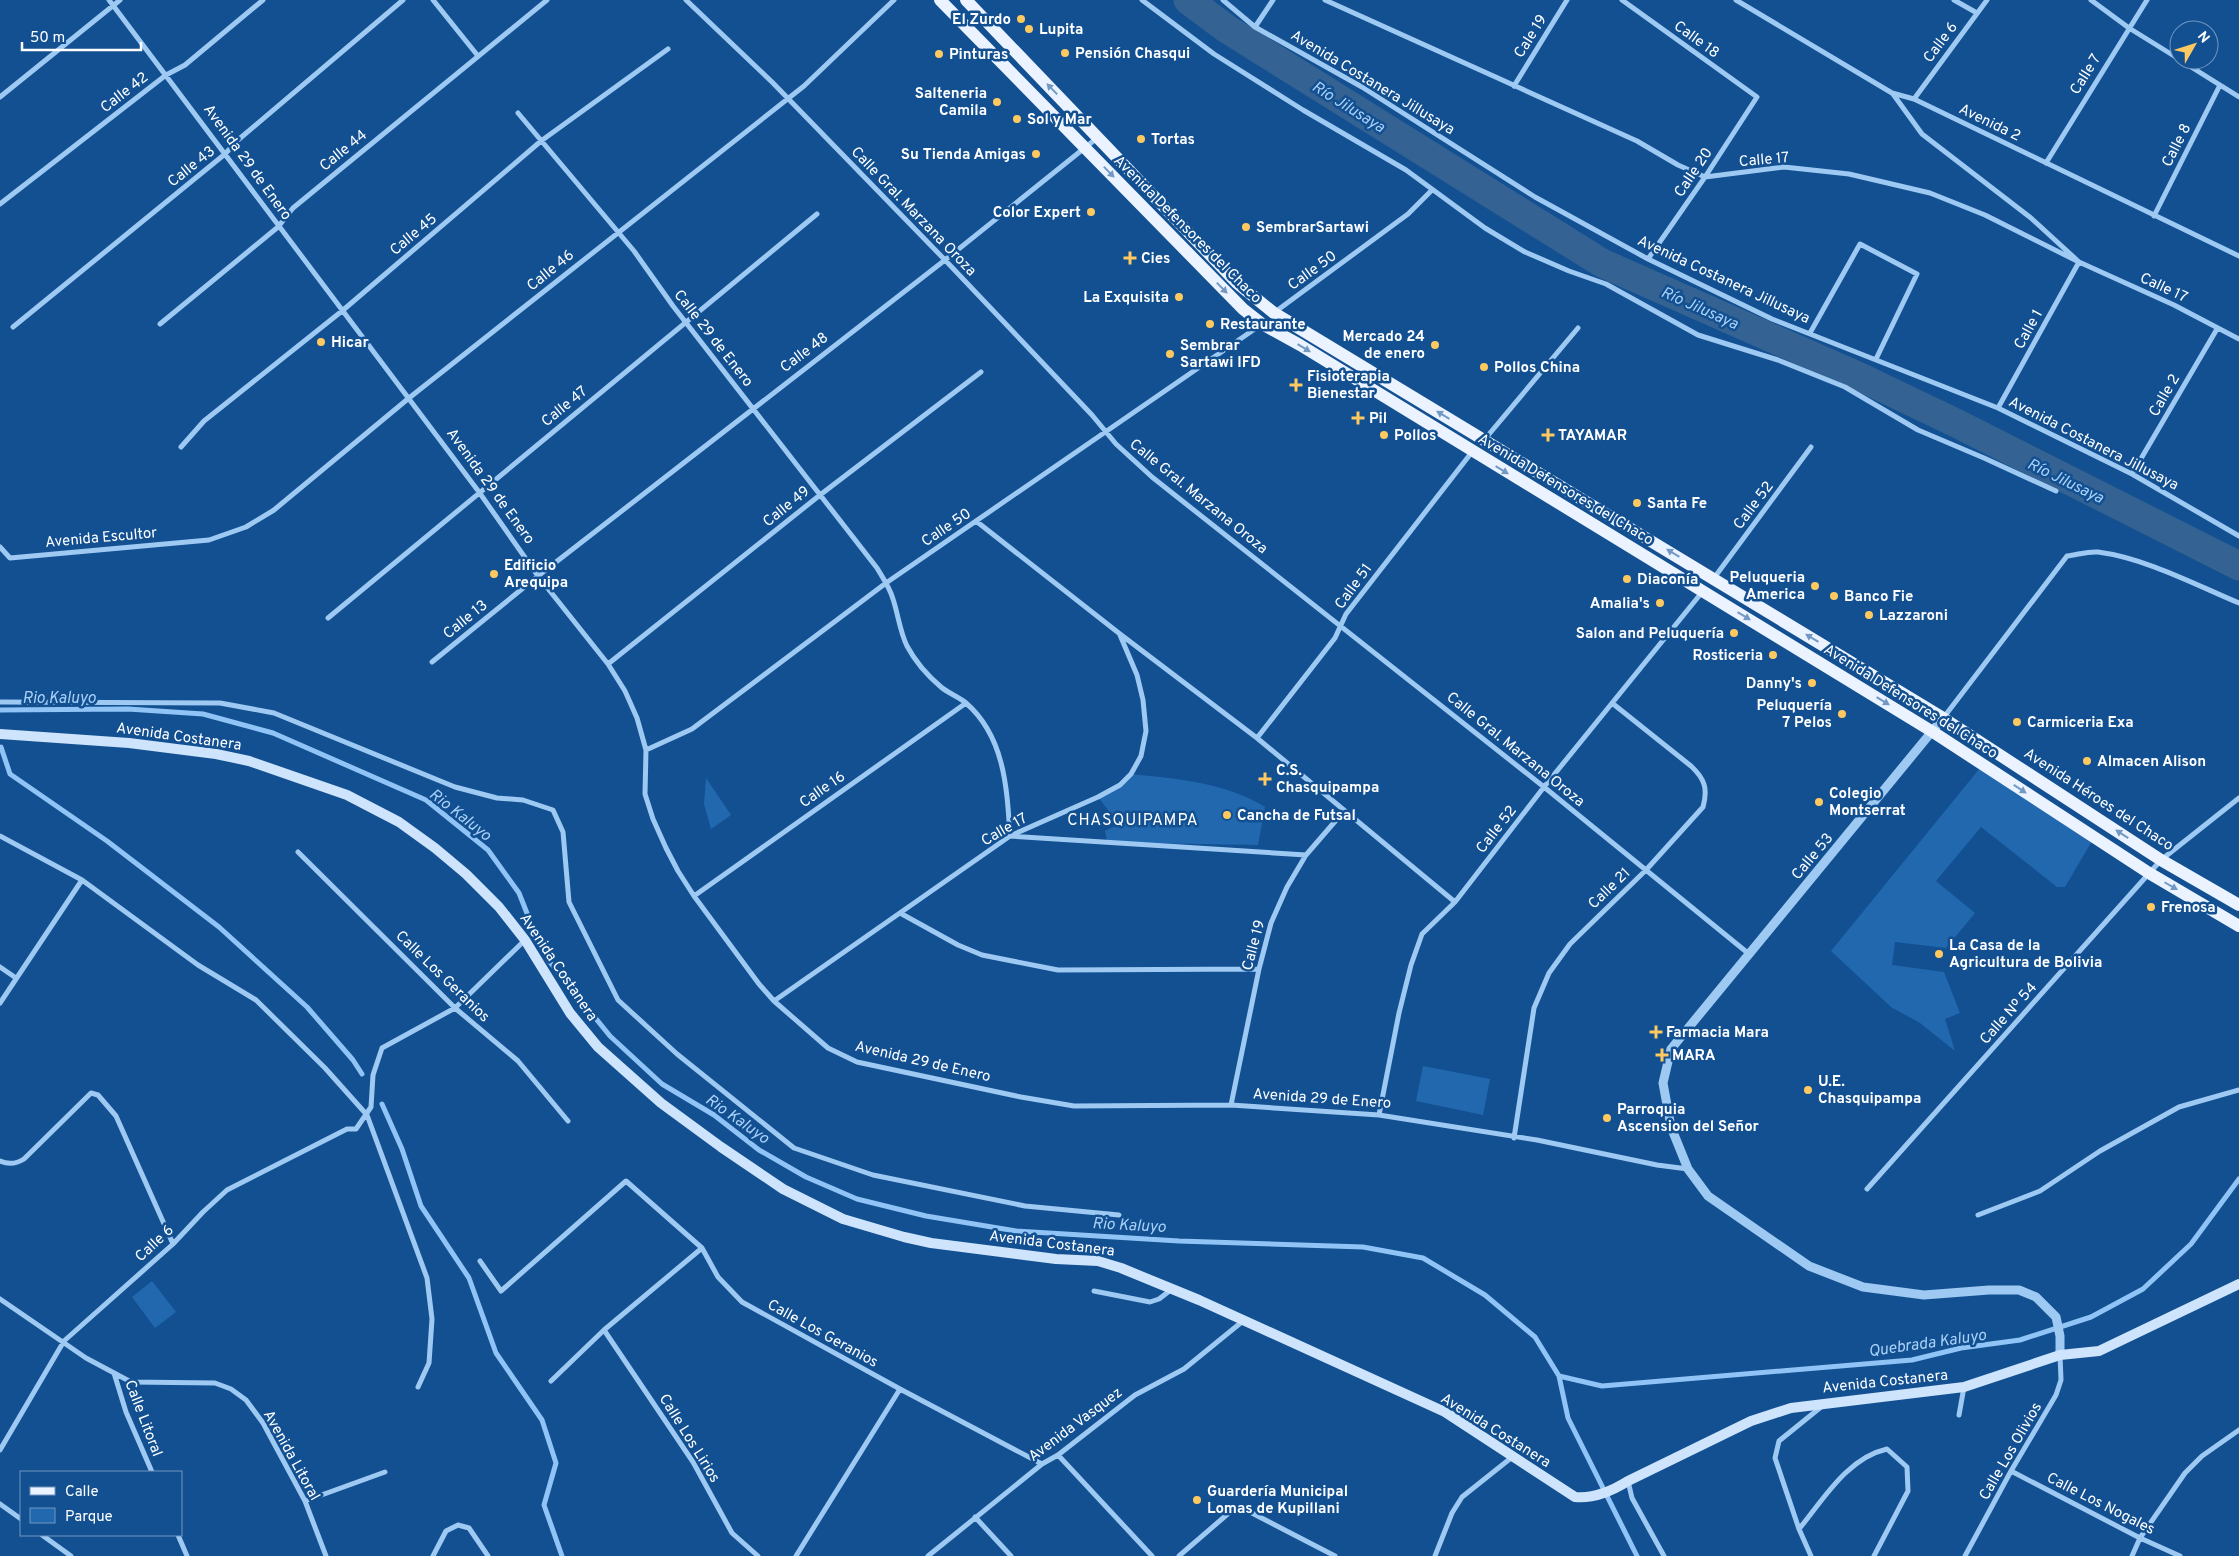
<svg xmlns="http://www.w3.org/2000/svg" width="2239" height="1556" font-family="Overpass,sans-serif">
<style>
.green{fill:#2168af}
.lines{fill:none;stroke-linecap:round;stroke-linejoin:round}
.stream{stroke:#90c4f6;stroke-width:5}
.river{stroke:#346292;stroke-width:29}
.minor{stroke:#9ec9f2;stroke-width:5}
.tertiary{stroke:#9ec9f2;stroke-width:9}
.secondary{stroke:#cde4fc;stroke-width:10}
.primary{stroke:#eaf3ff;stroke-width:12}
.oneway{fill:#7399c3}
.poi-dot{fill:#ffc960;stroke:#125092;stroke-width:2}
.labels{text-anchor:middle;stroke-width:5;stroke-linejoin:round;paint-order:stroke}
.poi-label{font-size:15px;font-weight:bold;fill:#fff;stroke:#125092;text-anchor:start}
.street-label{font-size:15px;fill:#fff;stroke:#125092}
.water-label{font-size:16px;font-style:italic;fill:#aad2f9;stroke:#125092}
.neighbourhood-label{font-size:16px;letter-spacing:1px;fill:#fff;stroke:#125092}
</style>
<rect width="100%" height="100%" fill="#125092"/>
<path class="green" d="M1980 768 2092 841 2065 887H2057L1981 827 1936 881 1975 913 1946 948 1895 942 1892 965 1944 972 1960 1013 1945 1019 1955 1051 1920 1023 1891 1007 1831 951Z
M1131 774C1178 779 1224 782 1265 807L1258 845 1141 843 1107 840 1105 831 1119 824 1098 797 1120 785Z
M706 778 731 815 711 829 704 804Z
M1423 1066 1490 1079 1483 1115 1416 1101Z
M152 1281 176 1312 155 1328 132 1297Z"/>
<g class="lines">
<path class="stream" d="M0 710 128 709 203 714 273 733 426 800 488 850 519 893 532 926 549 961 610 1036 662 1084 714 1115 759 1150 806 1177 857 1199 926 1216 1016 1231 1179 1241 1363 1247 1423 1258 1485 1295 1535 1337 1559 1376 1568 1418 1637 1556
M1 747 10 774 107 841 219 927 307 1007 353 1060 362 1074
M382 1104 402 1149 421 1206 469 1278 496 1353 542 1420 556 1463 544 1505 562 1556
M1559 1376 1602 1386 1912 1360 1961 1348 2020 1340 2091 1317 2143 1289 2191 1244 2239 1179"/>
<path class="river" d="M1188 0 1227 29 1602 263 1860 377 1956 423 2239 566"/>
<path class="minor" d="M109 0 479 492 538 576 608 664 625 691 637 718 646 750 645 794 653 819 666 848 678 871 694 896 759 984 774 1001 828 1048 857 1062 1021 1097 1074 1106 1231 1105 1379 1115 1537 1140 1657 1165 1688 1169
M433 0 478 56
M686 0 772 82 945 260 1092 415 1116 444 1152 477 1544 787 1749 954
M1142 0 1214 54 1303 110 1406 170 1485 228 1525 252 1569 271 1606 284 1698 335 1778 360 1845 387 1918 430 1984 458 2056 491
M1223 0 1255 27 1362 87 1535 197 1648 259 1772 319 1998 408 2132 474 2239 536
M1325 0 1637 141 1678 165 1705 177 1784 167 1849 174 1930 193 1985 215 2079 262 2174 305 2239 339
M1622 0 1757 97 1705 177 1648 259
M1736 0 1892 93 1914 99 2239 256
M1954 0 1977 13
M2091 0 2129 28 2179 59
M1255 27 1273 0
M2180 60 2239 97
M1514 86 1567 0
M1893 94 1922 134 2031 218 2079 262 1998 408
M0 97 120 0
M1914 99 1987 0
M518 113 634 251 673 306 877 568C883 578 890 588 893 599 898 614 900 632 907 646 915 661 928 676 941 687 948 693 959 697 966 703 1005 737 1007 789 1010 836L1306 855
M2046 163 2147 0
M0 204 166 75 185 65 263 0
M2154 216 2220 85
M1275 312 1408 214 1432 190
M160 324 278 227 293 208 547 0
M13 327 225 154 238 140 403 0
M1810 333 1860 244 1917 274 1876 359
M1485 439 1578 328
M181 447 204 421 342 311 541 141 668 49
M2132 474 2217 329
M976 521 1120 634 1257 738 1455 902
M0 547 10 558 209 540 246 527 274 510 409 398 804 86 894 0
M1714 578 1811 447
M328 618 817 214
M432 662 538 576 945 260 1097 138
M608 664 820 495 981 372
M0 702 220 703 274 713 455 787 497 798 523 800 553 810 563 832 569 902 618 1000 677 1054 794 1148 873 1175 1025 1206 1119 1215
M1944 717 2067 556C2077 555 2088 551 2098 552 2145 558 2196 585 2239 603
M1257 738 1335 638 1346 614 1472 452
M646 750 692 729 886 583 1262 324
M0 836 82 880 198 965 256 1000 325 1068 367 1115 427 1278 432 1319 429 1363 418 1387
M298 852 455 1008 518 1061 568 1121
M694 896 966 703
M900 913 958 945 982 955 1058 970 1259 969
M0 967 16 978
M774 1001 1010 836 1098 797 1120 785 1131 774 1141 756 1146 731 1143 700 1137 675 1120 635
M0 1003 82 880
M1231 1105 1259 969 1271 923 1287 887 1306 855 1344 811
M1379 1115 1399 1013 1411 965 1422 934 1455 902 1544 787 1703 591
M1514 1138 1534 1008 1549 973 1570 944 1646 870 1703 807C1708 789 1705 779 1691 766L1612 703
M0 1161C9 1165 16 1164 24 1159L91 1093 98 1095 116 1116 173 1244
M1867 1189 2161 860 2239 798
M1978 1215 2040 1191 2100 1151 2179 1107 2239 1090
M480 1261 501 1291 626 1181 702 1248 718 1277 742 1302 900 1389 1042 1464
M1094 1291 1150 1302 1159 1299 1172 1289
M0 1299 86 1358 131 1382 215 1383 231 1389 246 1400 263 1423 305 1501 326 1556
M604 1330 693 1462 732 1533 758 1556
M114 1373 126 1412 152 1472
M551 1381 604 1330 702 1248
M1959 1415 1964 1387
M0 1450 64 1341 173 1244 203 1212 227 1190 347 1129H356L371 1107 373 1075 382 1048 455 1008 525 940
M1058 1455 1152 1556
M2011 1471 2140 1538 2180 1556
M1628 1481 1632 1498 1664 1556
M305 1501 385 1472
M0 1504 21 1519
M975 1517 1011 1556
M1799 1529C1823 1500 1847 1458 1887 1449L1907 1467 1908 1491 1874 1556
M42 1535 71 1556
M178 1535 187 1556
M433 1556 446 1531 458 1525 469 1528 488 1556
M796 1556 900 1389
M928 1556 1042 1464 1058 1455 1135 1395 1184 1369 1243 1321
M1179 1556 1230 1512 1239 1508 1248 1511 1335 1556
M1435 1556 1452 1513 1462 1497 1511 1458
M1811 1556 1799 1529 1775 1458 1779 1441 1821 1407
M1965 1556 2011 1471 2056 1395 2061 1380 2060 1355
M2132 1556 2140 1538 2185 1473 2202 1456 2239 1430"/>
<path class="tertiary" d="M1943 718 1671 1049 1663 1083 1671 1127 1688 1169 1708 1196 1809 1266 1863 1287 1924 1295 1989 1290H2019L2036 1297 2056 1317 2060 1336V1355"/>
<path class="secondary" d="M0 734 129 743 216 754 249 761 347 795 399 822 435 848 466 874 499 907 525 940 570 1013 598 1047 661 1103 721 1147 783 1189 843 1219 904 1237 931 1243 1056 1259 1098 1261 1121 1268 1199 1300 1445 1412 1575 1497C1594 1499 1612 1491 1628 1481L1751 1421 1791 1408 1964 1387 2060 1355 2099 1351 2239 1284"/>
<path class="primary" d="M940 0 1243 309 1262 324 1300 345 1933 732 2149 873 2239 926
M966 0 1237 283 1274 313 1943 718 2161 860 2239 905"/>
</g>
<defs><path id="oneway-solid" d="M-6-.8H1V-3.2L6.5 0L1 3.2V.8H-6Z" transform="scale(1.25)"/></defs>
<g class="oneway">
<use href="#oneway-solid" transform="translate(1052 89) rotate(-134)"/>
<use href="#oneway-solid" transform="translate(1109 172) rotate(46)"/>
<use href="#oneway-solid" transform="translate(1222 288) rotate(46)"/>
<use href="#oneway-solid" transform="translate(1304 348) rotate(31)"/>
<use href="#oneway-solid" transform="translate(1443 415) rotate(-149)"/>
<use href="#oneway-solid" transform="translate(1502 470) rotate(31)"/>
<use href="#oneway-solid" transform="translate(1673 553) rotate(-149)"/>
<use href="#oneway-solid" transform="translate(1744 616) rotate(31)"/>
<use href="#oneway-solid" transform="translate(1812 638) rotate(-149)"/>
<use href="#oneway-solid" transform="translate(1883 701) rotate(31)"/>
<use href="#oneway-solid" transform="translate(2020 789) rotate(33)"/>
<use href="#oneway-solid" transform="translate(2122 834) rotate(-147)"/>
<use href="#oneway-solid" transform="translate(2171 886) rotate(30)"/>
</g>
<g class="poi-dot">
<circle cx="1021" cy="19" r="5"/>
<circle cx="1029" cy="29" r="5"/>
<circle cx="1065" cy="53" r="5"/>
<circle cx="939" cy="54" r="5"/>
<circle cx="997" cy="102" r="5"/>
<circle cx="1017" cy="119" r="5"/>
<circle cx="1141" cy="139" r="5"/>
<circle cx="1036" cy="154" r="5"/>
<circle cx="1091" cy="212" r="5"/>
<circle cx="1246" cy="227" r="5"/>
<path d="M1127.5 250.5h5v5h5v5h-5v5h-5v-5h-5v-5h5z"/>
<circle cx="1179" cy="297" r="5"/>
<circle cx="1210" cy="324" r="5"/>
<circle cx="321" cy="342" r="5"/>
<circle cx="1435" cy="345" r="5"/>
<circle cx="1170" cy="354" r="5"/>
<circle cx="1484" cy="367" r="5"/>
<path d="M1293.5 377.5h5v5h5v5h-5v5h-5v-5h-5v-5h5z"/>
<path d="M1355.5 410.5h5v5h5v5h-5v5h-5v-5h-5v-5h5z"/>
<circle cx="1384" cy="435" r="5"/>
<path d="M1545.5 427.5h5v5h5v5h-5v5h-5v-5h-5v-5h5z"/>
<circle cx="1637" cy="503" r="5"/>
<circle cx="494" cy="574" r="5"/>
<circle cx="1627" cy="579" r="5"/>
<circle cx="1815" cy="586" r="5"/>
<circle cx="1834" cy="596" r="5"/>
<circle cx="1660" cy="603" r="5"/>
<circle cx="1869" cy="615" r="5"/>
<circle cx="1734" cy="633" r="5"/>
<circle cx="1773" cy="655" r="5"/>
<circle cx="1812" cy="683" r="5"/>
<circle cx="1842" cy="714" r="5"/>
<circle cx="2017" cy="722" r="5"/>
<circle cx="2087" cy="761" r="5"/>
<path d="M1262.5 771.5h5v5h5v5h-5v5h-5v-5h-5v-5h5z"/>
<circle cx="1819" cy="802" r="5"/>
<circle cx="1227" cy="815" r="5"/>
<circle cx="2151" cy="907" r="5"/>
<circle cx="1939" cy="954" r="5"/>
<path d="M1653.5 1024.5h5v5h5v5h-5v5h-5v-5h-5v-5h5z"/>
<path d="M1659.5 1047.5h5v5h5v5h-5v5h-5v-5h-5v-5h5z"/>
<circle cx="1808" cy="1090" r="5"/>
<circle cx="1607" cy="1118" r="5"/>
<circle cx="1197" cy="1500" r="5"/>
</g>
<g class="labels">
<g class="poi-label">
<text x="1011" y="24" text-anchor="end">El Zurdo</text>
<text x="1039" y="34">Lupita</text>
<text x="1075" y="58">Pensión Chasqui</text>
<text x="949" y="59">Pinturas</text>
<text x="987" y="98" text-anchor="end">Salteneria<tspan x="987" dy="17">Camila</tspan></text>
<text x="1027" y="124">Sol y Mar</text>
<text x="1151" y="144">Tortas</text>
<text x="1026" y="159" text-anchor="end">Su Tienda Amigas</text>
<text x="1081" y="217" text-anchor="end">Color Expert</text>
<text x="1256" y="232">SembrarSartawi</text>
<text x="1141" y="263">Cies</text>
<text x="1169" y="302" text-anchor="end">La Exquisita</text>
<text x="1220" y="329">Restaurante</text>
<text x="1425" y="341" text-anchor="end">Mercado 24<tspan x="1425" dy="17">de enero</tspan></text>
<text x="331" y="347">Hicar</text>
<text x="1180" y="350">Sembrar<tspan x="1180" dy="17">Sartawi IFD</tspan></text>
<text x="1494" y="372">Pollos China</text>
<text x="1307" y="381">Fisioterapia<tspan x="1307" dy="17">Bienestar</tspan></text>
<text x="1369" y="423">Pil</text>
<text x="1394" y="440">Pollos</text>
<text x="1558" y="440">TAYAMAR</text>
<text x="1647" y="508">Santa Fe</text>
<text x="504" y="570">Edificio<tspan x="504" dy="17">Arequipa</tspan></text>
<text x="1805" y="582" text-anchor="end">Peluqueria<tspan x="1805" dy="17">America</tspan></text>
<text x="1637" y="584">Diaconía</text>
<text x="1844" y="601">Banco Fie</text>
<text x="1650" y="608" text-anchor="end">Amalia's</text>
<text x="1879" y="620">Lazzaroni</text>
<text x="1724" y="638" text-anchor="end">Salon and Peluquería</text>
<text x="1763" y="660" text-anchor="end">Rosticeria</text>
<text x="1802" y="688" text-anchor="end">Danny's</text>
<text x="1832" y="710" text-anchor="end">Peluquería<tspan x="1832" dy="17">7 Pelos</tspan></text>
<text x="2027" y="727">Carmiceria Exa</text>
<text x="2097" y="766">Almacen Alison</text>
<text x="1276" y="775">C.S.<tspan x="1276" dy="17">Chasquipampa</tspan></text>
<text x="1829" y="798">Colegio<tspan x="1829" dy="17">Montserrat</tspan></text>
<text x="1237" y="820">Cancha de Futsal</text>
<text x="2161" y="912">Frenosa</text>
<text x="1949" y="950">La Casa de la<tspan x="1949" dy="17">Agricultura de Bolivia</tspan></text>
<text x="1666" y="1037">Farmacia Mara</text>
<text x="1672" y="1060">MARA</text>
<text x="1818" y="1086">U.E.<tspan x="1818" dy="17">Chasquipampa</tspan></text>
<text x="1617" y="1114">Parroquia<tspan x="1617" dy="17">Ascension del Señor</tspan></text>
<text x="1207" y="1496">Guardería Municipal<tspan x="1207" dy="17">Lomas de Kupillani</tspan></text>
</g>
<g class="street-label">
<text transform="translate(1530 36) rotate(-58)" y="5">Cale 19</text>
<text transform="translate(1697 39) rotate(36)" y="5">Calle 18</text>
<text transform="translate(1940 42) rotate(-53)" y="5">Calle 6</text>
<text transform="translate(2085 74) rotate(-58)" y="5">Calle 7</text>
<text transform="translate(1373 82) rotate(31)" y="5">Avenida Costanera Jillusaya</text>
<text transform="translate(124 92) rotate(-38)" y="5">Calle 42</text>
<text transform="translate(1990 122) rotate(26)" y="5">Avenida 2</text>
<text transform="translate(2176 145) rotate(-63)" y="5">Calle 8</text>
<text transform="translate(343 150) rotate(-39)" y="5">Calle 44</text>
<text transform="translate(1764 159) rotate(-5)" y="5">Calle 17</text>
<text transform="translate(248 162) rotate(54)" y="5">Avenida 29 de Enero</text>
<text transform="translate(191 166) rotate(-39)" y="5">Calle 43</text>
<text transform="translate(1693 172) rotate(-56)" y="5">Calle 20</text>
<text transform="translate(914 211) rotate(46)" y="5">Calle Gral. Marzana Oroza</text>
<text transform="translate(1188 229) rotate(45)" y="5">Avenida Defensores del Chaco</text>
<text transform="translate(413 234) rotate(-40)" y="5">Calle 45</text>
<text transform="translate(550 270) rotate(-39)" y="5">Calle 46</text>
<text transform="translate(1312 270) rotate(-36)" y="5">Calle 50</text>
<text transform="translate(1724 279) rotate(25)" y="5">Avenida Costanera Jillusaya</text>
<text transform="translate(2164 287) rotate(25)" y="5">Calle 17</text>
<text transform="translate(2028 329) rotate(-61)" y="5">Calle 1</text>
<text transform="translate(714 338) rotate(52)" y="5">Calle 29 de Enero</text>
<text transform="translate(804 352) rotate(-37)" y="5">Calle 48</text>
<text transform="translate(2164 395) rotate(-60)" y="5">Calle 2</text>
<text transform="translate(564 406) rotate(-39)" y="5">Calle 47</text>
<text transform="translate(2094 443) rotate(27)" y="5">Avenida Costanera Jillusaya</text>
<text transform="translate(491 486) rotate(54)" y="5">Avenida 29 de Enero</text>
<text transform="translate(1566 489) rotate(31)" y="5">Avenida Defensores del Chaco</text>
<text transform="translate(1199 496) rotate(39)" y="5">Calle Gral. Marzana Oroza</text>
<text transform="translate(1753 505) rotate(-53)" y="5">Calle 52</text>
<text transform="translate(786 506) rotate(-39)" y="5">Calle 49</text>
<text transform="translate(946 527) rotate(-34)" y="5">Calle 50</text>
<text transform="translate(101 537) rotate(-5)" y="5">Avenida Escultor</text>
<text transform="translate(1353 586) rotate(-54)" y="5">Calle 51</text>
<text transform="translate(465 619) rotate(-39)" y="5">Calle 13</text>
<text transform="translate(1911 701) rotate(32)" y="5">Avenida Defensores del Chaco</text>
<text transform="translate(179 736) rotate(8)" y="5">Avenida Costanera</text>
<text transform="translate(1516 749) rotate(39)" y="5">Calle Gral. Marzana Oroza</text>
<text transform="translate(822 789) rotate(-35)" y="5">Calle 16</text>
<text transform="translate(2099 799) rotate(33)" y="5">Avenida Héroes del Chaco</text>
<text transform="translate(1004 829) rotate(-30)" y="5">Calle 17</text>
<text transform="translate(1496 829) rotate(-52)" y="5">Calle 52</text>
<text transform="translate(1812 856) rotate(-50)" y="5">Calle 53</text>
<text transform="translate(1609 888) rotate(-44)" y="5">Calle 21</text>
<text transform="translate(1253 945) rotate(-75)" y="5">Calle 19</text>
<text transform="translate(559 967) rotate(56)" y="5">Avenida Costanera</text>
<text transform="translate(443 976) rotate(44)" y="5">Calle Los Geranios</text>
<text transform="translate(2008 1013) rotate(-48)" y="5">Calle Nº 54</text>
<text transform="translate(923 1061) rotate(13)" y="5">Avenida 29 de Enero</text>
<text transform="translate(1322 1098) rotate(4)" y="5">Avenida 29 de Enero</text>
<text transform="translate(154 1243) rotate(-43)" y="5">Calle 6</text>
<text transform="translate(1052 1243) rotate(7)" y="5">Avenida Costanera</text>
<text transform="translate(823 1333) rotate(29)" y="5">Calle Los Geranios</text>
<text transform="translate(1885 1381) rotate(-6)" y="5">Avenida Costanera</text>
<text transform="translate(144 1418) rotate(69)" y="5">Calle Litoral</text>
<text transform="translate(1075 1424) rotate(-37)" y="5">Avenida Vasquez</text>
<text transform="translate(1496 1430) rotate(32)" y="5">Avenida Costanera</text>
<text transform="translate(690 1438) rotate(58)" y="5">Calle Los Lirios</text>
<text transform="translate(2010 1451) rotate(-60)" y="5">Calle Los Olivios</text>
<text transform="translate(292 1455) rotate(61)" y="5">Avenida Litoral</text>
<text transform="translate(2101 1503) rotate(27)" y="5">Calle Los Nogales</text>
</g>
<g class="water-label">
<text transform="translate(1349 106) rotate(32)" y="6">Río Jilusaya</text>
<text transform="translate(1700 307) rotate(24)" y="6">Río Jilusaya</text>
<text transform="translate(2066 480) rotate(26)" y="6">Río Jilusaya</text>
<text x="59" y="703">Rio Kaluyo</text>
<text transform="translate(461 814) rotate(38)" y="6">Rio Kaluyo</text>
<text transform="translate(738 1118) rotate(35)" y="6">Rio Kaluyo</text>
<text transform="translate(1129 1224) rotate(3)" y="6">Rio Kaluyo</text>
<text transform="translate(1927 1342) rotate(-8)" y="6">Quebrada Kaluyo</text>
</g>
<g class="neighbourhood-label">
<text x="1133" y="825">CHASQUIPAMPA</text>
</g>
</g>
<rect x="20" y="1471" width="162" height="65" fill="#125092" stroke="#7196be"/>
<rect x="30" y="1487" width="25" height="8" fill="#eaf3ff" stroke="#7196be"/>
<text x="65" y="1496" font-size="15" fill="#ffffff">Calle</text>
<rect x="30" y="1508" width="25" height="15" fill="#2168af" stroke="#7196be"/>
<text x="65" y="1521" font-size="15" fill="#ffffff">Parque</text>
<g transform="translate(2194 45) rotate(51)"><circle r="24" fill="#125092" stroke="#7196be"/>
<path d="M0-4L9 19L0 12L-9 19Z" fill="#ffc960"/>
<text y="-8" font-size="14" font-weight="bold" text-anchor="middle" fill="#ffffff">N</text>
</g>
<path d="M22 42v8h119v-8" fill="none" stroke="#ffffff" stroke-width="2.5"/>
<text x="30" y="42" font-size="15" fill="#ffffff" stroke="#125092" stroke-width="4" paint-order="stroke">50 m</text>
</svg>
